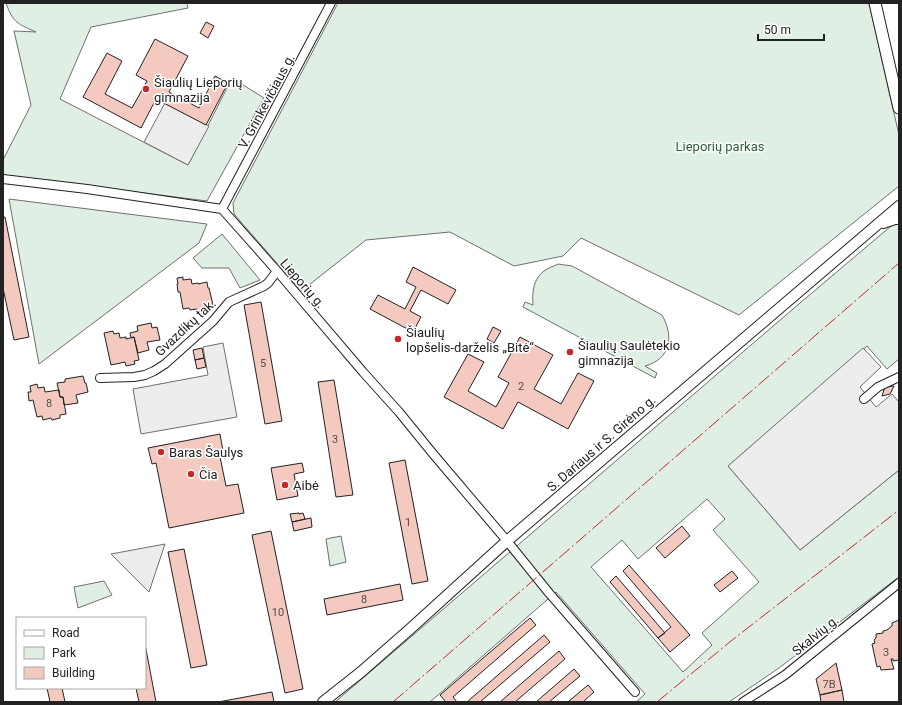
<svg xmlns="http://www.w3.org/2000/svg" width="902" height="705" font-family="Roboto,sans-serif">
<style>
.green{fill:#e0efe3;stroke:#6f6f6f;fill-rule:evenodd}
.parking{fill:#ededed;stroke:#6f6f6f}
.building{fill:#f3c9c0;stroke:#222}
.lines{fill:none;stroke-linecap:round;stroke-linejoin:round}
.minor-casing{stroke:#222;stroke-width:10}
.tertiary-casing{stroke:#222;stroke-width:12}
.secondary-casing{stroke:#222;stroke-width:13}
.minor{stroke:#fff;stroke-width:8}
.tertiary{stroke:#fff;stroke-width:10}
.secondary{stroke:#fff;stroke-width:11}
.power{stroke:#c62828;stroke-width:1;stroke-dasharray:14 3 2 3;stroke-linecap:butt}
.poi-dot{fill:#c62828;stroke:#fff;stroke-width:1.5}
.labels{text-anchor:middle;stroke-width:3;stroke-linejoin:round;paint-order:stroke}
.number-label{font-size:11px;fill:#564c4a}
.poi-label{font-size:13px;fill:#222;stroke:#fff;text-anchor:start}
.street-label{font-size:13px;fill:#222;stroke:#fff}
.park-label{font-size:13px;fill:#2f5e38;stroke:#fff}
</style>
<rect width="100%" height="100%" fill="#fff"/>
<path class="green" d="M6 3H187L188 8 91 27 60 99 188 165 232 78 264 98 207 201 3 175V160L31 105 14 31 36 32C18 24 13 23 6 3Z
M338 3H869L899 135V186L739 315 581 238 563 256 514 266 450 232 366 240 305 288 301 291 234 214 233 203Z
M9 199 207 224 199 243 39 364Z
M897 223H899V359L887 369 867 346 728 466 800 550 899 470V577L779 668 729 702H636L645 694 556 592 430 702H335L793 309 891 226ZM707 499 725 519 713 530 759 582 702 633 712 645 683 672 591 567 622 540 638 559Z
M222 234 260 280 240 288 229 268H202L193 258Z
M558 264 572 266 662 315C674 336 671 359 645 366L657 373 655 378 523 307 525 302 533 305C532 293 533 279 544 271 548 268 554 266 558 264Z
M341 536 346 562 330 566 326 539Z
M104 581 112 595 78 608 74 587Z"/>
<path class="parking" d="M165 103 209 126 188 165 144 142Z
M223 343 237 417 141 434 133 389 208 375 203 347Z
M863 348 881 367 860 387 876 407 892 394 899 402V470L800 550 728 466Z
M165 544 149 592 111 554Z"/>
<path class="building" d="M206 22 214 26 208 38 200 33Z
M155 39 188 56 169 92 199 108 215 76 228 83 206 125 156 99 141 128 83 97 107 53 122 61 105 94 132 108 147 81 136 75Z
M3 217H5L29 337 14 340 3 288Z
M413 267 456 290 448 304 421 290 410 311 421 317 413 332 370 309 378 295 405 309 416 287 406 282Z
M183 277V280L191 279 192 284 198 283V284L207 282 208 288H209L213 305 206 307 207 309 198 311 197 309 190 310 189 308 183 309 180 292H178L177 284H178L177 278Z
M261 302 282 421 265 424 244 305Z
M151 323 152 328 157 327 160 340 147 342 149 350 138 353 134 337 131 338 130 333 138 331 137 326Z
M493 327 501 331 494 343 487 339Z
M113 331 114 334 119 333 120 338 126 337V339L134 337 139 360 134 361 135 364 126 366 125 362 111 365 104 333Z
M520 337 553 355 534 389 561 404 578 373 594 381 568 429 518 402 503 429 444 397 468 354 484 362 468 391 496 407 509 383 498 377Z
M202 348 204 358 195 360 193 350Z
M204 358 206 367 197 369 195 360Z
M83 376 85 383H86L88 392 76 395 78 403 64 405 63 397H60L57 383 65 382V379Z
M334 380 353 495 336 497 318 382Z
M37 384 38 388 44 387 45 392 59 390 60 397H63L66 414 60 415V418L52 420 51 418 43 420 42 416 37 417 33 400 29 401 28 392H31L30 386Z
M894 386 890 394 882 396 885 387Z
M220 434 223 451 219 452 226 486 238 484 244 513 169 528 156 463 152 464 148 448Z
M405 460 428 581 412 584 389 463Z
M302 463 304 472 294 474 298 496 277 500 271 468Z
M299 514 303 513 305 519 292 522 290 514 299 513Z
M311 518 312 527 294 531 292 522Z
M682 526 690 536 665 558 656 548Z
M271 531 303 689 285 693 252 535Z
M184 549 207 665 191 668 168 552Z
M629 565 690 635 670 652 658 638 671 627 623 571Z
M732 571 738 578 720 592 714 585Z
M616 576 665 633 658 638 610 582Z
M400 584 403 600 327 615 324 599Z
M530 618 536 625 453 697 457 702H446L440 695Z
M899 620V660L893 661V659H891L894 669 881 670 880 666 877 667 872 644 875 643 874 640 876 638V634L883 633V631L887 630 892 626V623Z
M544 635 550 642 480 702H467Z
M145 644 156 702H139L136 688H145Z
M559 651 565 659 515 702H500Z
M836 663 842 690 820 695 816 679Z
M574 669 580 676 549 702H536Z
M588 685 594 692 583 702H568Z
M47 688H62L65 702H50Z
M842 690 844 702H821L820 695Z
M272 692 274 702H218Z"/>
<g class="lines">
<defs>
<path id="minor" d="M3 179 87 189 222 209 277 271 363 372 399 412 434 455 507 541 549 593 635 692
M222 209 331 3
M100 378 134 377 145 375 154 371 165 364 213 321 229 302 264 286 268 283 277 271
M864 399 878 387 899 377
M743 702 785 675 899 583"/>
<path id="tertiary" d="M883 223 895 219H899
M323 702 361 672 410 629 507 541 899 206"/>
<path id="secondary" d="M875 3 899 108"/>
</defs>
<use href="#minor" class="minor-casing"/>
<use href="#tertiary" class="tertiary-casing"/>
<use href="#secondary" class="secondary-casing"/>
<use href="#minor" class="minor"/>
<use href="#tertiary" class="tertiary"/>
<use href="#secondary" class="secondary"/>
<path class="power" d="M393 702 899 263
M657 702 731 641 899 510"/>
</g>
<g class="poi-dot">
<circle cx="146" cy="89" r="4"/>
<circle cx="398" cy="339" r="4"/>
<circle cx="570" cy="352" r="4"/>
<circle cx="161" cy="452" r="4"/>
<circle cx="191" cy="474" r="4"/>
<circle cx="285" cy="485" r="4"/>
</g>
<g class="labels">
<g class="number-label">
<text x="263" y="367">5</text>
<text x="521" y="390">2</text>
<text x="49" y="407">8</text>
<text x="335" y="443">3</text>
<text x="408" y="526">1</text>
<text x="364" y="603">8</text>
<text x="278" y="616">10</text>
<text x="886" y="656">3</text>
<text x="829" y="688">7B</text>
</g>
<g class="poi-label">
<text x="154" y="87">Šiaulių Lieporių<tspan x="154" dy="15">gimnazija</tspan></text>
<text x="406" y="337">Šiaulių<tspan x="406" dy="15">lopšelis-darželis „Bitė“</tspan></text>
<text x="578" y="350">Šiaulių Saulėtekio<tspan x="578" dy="15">gimnazija</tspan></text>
<text x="169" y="457">Baras Šaulys</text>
<text x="199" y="479">Čia</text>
<text x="293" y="490">Aibė</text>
</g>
<g class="street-label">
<text transform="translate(266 101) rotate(-62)" y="5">V. Grinkevičiaus g.</text>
<text transform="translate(303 283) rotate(49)" y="5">Lieporių g.</text>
<text transform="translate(185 327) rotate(-43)" y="5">Gvazdikų tak.</text>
<text transform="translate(601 443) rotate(-41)" y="5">S. Dariaus ir S. Girėno g.</text>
<text transform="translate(815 635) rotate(-39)" y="5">Skalvių g.</text>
</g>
<g class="park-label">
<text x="720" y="151">Lieporių parkas</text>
</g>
</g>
<rect width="902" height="705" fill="none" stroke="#222222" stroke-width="8"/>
<rect x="16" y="617" width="130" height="72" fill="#ffffff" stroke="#a7a7a7"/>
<rect x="24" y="630" width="20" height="6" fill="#ffffff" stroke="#a7a7a7"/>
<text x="52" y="637" font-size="12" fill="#222222">Road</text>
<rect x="24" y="647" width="20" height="12" fill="#e0efe3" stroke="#a7a7a7"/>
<text x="52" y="657" font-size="12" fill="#222222">Park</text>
<rect x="24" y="667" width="20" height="12" fill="#f3c9c0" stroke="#a7a7a7"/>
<text x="52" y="677" font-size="12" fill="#222222">Building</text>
<path d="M758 34v6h66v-6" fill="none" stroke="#222222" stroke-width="2"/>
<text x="764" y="34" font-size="12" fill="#222222" stroke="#ffffff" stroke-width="3" paint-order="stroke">50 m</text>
</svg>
